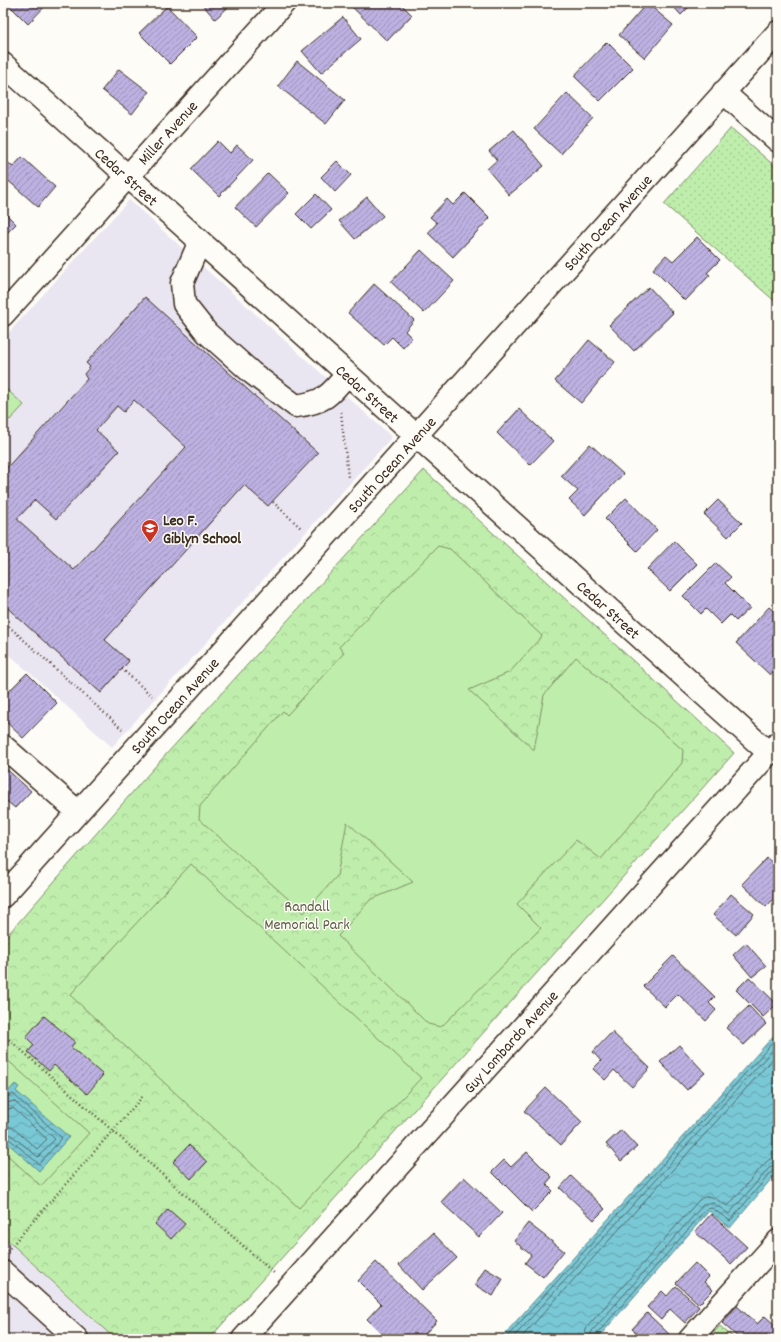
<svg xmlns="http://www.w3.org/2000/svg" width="781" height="1342" font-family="Dekko,sans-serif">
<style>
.built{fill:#eae6f1}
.grass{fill:url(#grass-dots);stroke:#7d8c65}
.park{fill:url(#park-crowns);stroke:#7d8c65}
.garden{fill:#bfeeac;stroke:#7d8c65}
.water{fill:url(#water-waves);stroke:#60898c}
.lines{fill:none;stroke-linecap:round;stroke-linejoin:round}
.shore{stroke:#546968;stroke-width:1}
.building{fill:url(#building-hatch);stroke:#3b2a1e;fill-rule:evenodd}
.minor-casing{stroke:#3b2a1e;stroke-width:25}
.path{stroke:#3b2a1e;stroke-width:2.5;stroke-dasharray:1 3;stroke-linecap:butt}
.minor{stroke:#fdfcf7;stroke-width:22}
.labels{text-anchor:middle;stroke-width:3;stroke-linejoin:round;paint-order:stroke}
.street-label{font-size:16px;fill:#3b2a1e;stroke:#fdfcf7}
.poi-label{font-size:16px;font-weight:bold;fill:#3b2a1e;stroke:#fdfcf7;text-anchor:start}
.park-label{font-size:16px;fill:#5c5b42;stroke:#fdfcf7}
</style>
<defs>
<pattern id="grass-dots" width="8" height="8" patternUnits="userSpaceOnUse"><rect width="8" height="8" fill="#bfeeac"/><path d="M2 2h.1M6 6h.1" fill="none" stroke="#a5cc94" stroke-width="1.8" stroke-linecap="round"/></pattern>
<pattern id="park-crowns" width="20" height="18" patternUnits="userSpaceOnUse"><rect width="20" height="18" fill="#bfeeac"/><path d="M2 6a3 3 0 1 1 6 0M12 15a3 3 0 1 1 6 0" fill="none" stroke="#a5cc94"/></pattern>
<pattern id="water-waves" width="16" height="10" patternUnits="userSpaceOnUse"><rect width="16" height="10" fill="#79c8d6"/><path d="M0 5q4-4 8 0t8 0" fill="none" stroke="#64a3ad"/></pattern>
<pattern id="building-hatch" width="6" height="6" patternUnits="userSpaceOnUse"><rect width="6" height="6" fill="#bdb1e2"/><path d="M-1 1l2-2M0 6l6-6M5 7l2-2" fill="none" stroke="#9b90b7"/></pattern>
</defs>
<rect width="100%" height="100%" fill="#fdfcf7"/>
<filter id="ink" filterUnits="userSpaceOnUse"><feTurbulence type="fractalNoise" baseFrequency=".025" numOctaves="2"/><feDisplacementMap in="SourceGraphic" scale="8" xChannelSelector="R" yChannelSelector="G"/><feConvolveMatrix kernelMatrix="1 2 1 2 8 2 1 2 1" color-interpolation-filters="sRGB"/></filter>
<g filter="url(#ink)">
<path class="built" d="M129 200 392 437 112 747 3 649V339Z
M3 1236 115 1339H3Z"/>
<path class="grass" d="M731 128 778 169V304L664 204Z
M720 1326 735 1339H708Z"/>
<path class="park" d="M424 470 734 753 209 1339H115L3 1236V940L151 771Z"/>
<path class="garden" d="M3 386 24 405 10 420 3 414Z
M438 546 450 549 542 636 510 672 469 690 534 750 544 695 576 657 683 750 682 763 601 859 576 840 517 904 541 928 441 1027 428 1024 338 936 370 900 413 882 347 822 337 876 304 913 199 819 200 806 283 711 287 715 344 653 339 647Z
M191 864 421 1078 299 1208 70 995Z
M3 1056 89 1133 41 1186 3 1151Z"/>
<path class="water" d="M778 1031V1171L730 1228 709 1211 597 1339H500Z
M15 1084 19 1087 16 1091 69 1137 39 1171 3 1139V1097Z"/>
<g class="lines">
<path class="shore" d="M3 1099 13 1094 62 1138 39 1164 7 1137 3 1136
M3 1104 14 1101 55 1139 38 1157 10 1134 3 1131
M3 1110 13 1108 47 1139 37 1149 13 1128 3 1125
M505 1339 778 1037
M512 1339 778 1044
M520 1339 778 1053
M583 1339 587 1327 699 1200C712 1191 717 1202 728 1206L765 1163 770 1159 778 1158
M589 1339 592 1331 703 1205 713 1203 729 1214 770 1167 778 1164
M594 1339 596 1335 706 1209 712 1208 730 1221 773 1170 778 1169"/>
</g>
<path class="building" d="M7 3H48L28 24Z
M201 3H233L215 19Z
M348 3H400L412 15 387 41Z
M647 3 673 25 645 58 619 35Z
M670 3H693L681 15Z
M167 6 197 37 170 64 139 33Z
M343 17 361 39 321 73 302 51Z
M607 42 633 68 600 101 574 76Z
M297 61 345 100 326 124 278 86Z
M119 69 149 92 132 114 102 90Z
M567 93 593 118 561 154 534 129Z
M514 130 544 166 509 195 487 169 497 160 489 151Z
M218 141 230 153 237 145 253 160 219 196 191 169Z
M22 157 55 187 38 207 3 176V163L5 160 13 167Z
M337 161 351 175 335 192 321 177Z
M268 173 289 193 256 227 235 207Z
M465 193 490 218 453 257 428 233 437 223 430 217 447 199 453 205Z
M316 194 331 210 311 229 296 214Z
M367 197 383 216 355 239 339 221Z
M3 211 16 224 3 237Z
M697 237 720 260 707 273 710 275 685 301 653 269 666 255 673 261Z
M421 250 454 281 424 313 391 282Z
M374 284 414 320 405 331 412 338 403 348 392 337 384 345 348 313Z
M649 287 673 313 634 351 609 325Z
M145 297 318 453 268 506 244 485 105 640 129 661 101 693 3 604V472L87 379 84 374 90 367 86 363ZM134 400 186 447 74 570 17 519 35 500 56 519 119 451 96 430 117 406 124 412Z
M589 340 615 362 581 403 555 381Z
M519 409 553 441 530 465 497 433Z
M590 444 623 474 585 515 569 500 578 491 561 476Z
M626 498 657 530 637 551 605 519Z
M718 500 742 523 728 537 704 514Z
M674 541 697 564 670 591 647 569Z
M716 563 731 577 725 583 750 608 736 621 730 615 721 624 706 609 701 614 683 596Z
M769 607 778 615V621L773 626 778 631V666L770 675 736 643Z
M27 673 57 703 23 738 3 719V697Z
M3 766 31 791 15 808 3 798Z
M767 858 778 868V894L766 907 742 884Z
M731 894 754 914 736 935 713 915Z
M746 943 766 966 752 977 733 955Z
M673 956 715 997 709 1003 716 1010 706 1021 678 994 665 1007 643 986Z
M749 977 777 1004 763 1017 736 990Z
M749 1006 766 1024 744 1045 726 1028Z
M44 1016 75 1042 71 1047 103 1075 87 1094 54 1065 49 1071 28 1052 34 1045 26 1037Z
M612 1032 650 1068 632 1087 614 1070 605 1080 593 1069 601 1061 593 1052Z
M679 1045 705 1073 687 1090 660 1062Z
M546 1088 582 1122 561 1145 524 1111Z
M621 1130 637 1147 621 1161 606 1144Z
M189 1145 207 1162 191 1179 173 1162Z
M527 1152 552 1177 546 1184 553 1191 532 1212 492 1172 504 1160 511 1167Z
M571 1176 605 1209 594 1220 560 1188Z
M464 1177 502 1213 479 1237 441 1202Z
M168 1209 185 1224 171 1239 155 1224Z
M711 1214 747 1247 731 1264 695 1232Z
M528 1223 564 1251 543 1277 525 1263 531 1255 514 1241Z
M433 1233 457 1258 422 1290 399 1265Z
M376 1262 437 1321 420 1339H387L367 1319 381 1304 358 1281Z
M695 1263 709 1277 704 1282 713 1290 699 1304 676 1283Z
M485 1268 503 1279 493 1296 475 1285Z
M676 1286 699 1307 685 1323 670 1309 661 1320 647 1307 662 1291 667 1296Z
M737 1306 757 1324 765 1316 778 1328V1339H740L722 1323Z
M647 1313 670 1335 666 1339H643L632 1329Z"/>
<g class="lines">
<defs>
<path id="minor" d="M3 64 769 753
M723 92 778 141
M200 241 182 283 184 304 207 333 252 373 296 406C324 402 330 396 347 374
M3 315 284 3
M3 746 78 812
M3 896 778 32
M3 1272 77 1339
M243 1339 778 743
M690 1339 778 1241"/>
</defs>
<use href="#minor" class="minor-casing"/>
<path class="path" d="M341 412 348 477
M273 502 302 529
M3 621 122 729
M122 669 152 696
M3 1034 274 1273
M7 1251 144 1095"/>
<use href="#minor" class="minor"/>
</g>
</g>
<defs>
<symbol id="school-pin" viewBox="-11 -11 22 30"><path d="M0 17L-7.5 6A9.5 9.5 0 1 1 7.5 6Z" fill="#c8321e" stroke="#fdfcf7"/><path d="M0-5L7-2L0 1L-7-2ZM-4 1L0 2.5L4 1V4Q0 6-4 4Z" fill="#fff"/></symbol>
</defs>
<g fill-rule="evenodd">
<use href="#school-pin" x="140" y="518" width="20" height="27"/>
</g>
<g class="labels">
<g class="street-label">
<text transform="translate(167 132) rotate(-48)" y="6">Miller Avenue</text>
<text transform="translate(127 176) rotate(42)" y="6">Cedar Street</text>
<text transform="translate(607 222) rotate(-48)" y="6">South Ocean Avenue</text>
<text transform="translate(368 393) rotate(42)" y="6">Cedar Street</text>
<text transform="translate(391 464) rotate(-48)" y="6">South Ocean Avenue</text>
<text transform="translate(609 609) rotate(42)" y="6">Cedar Street</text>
<text transform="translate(174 705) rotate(-48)" y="6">South Ocean Avenue</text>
<text transform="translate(510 1041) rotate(-48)" y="6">Guy Lombardo Avenue</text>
</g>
<g class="poi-label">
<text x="163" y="525">Leo F.<tspan x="163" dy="18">Giblyn School</tspan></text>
</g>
<g class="park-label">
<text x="307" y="911">Randall<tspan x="307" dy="18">Memorial Park</tspan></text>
</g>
</g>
<rect width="781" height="1342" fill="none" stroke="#fdfcf7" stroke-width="16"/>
<rect x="8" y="8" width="765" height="1326" fill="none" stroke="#3b2a1e" stroke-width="1.5" filter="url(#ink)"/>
</svg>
